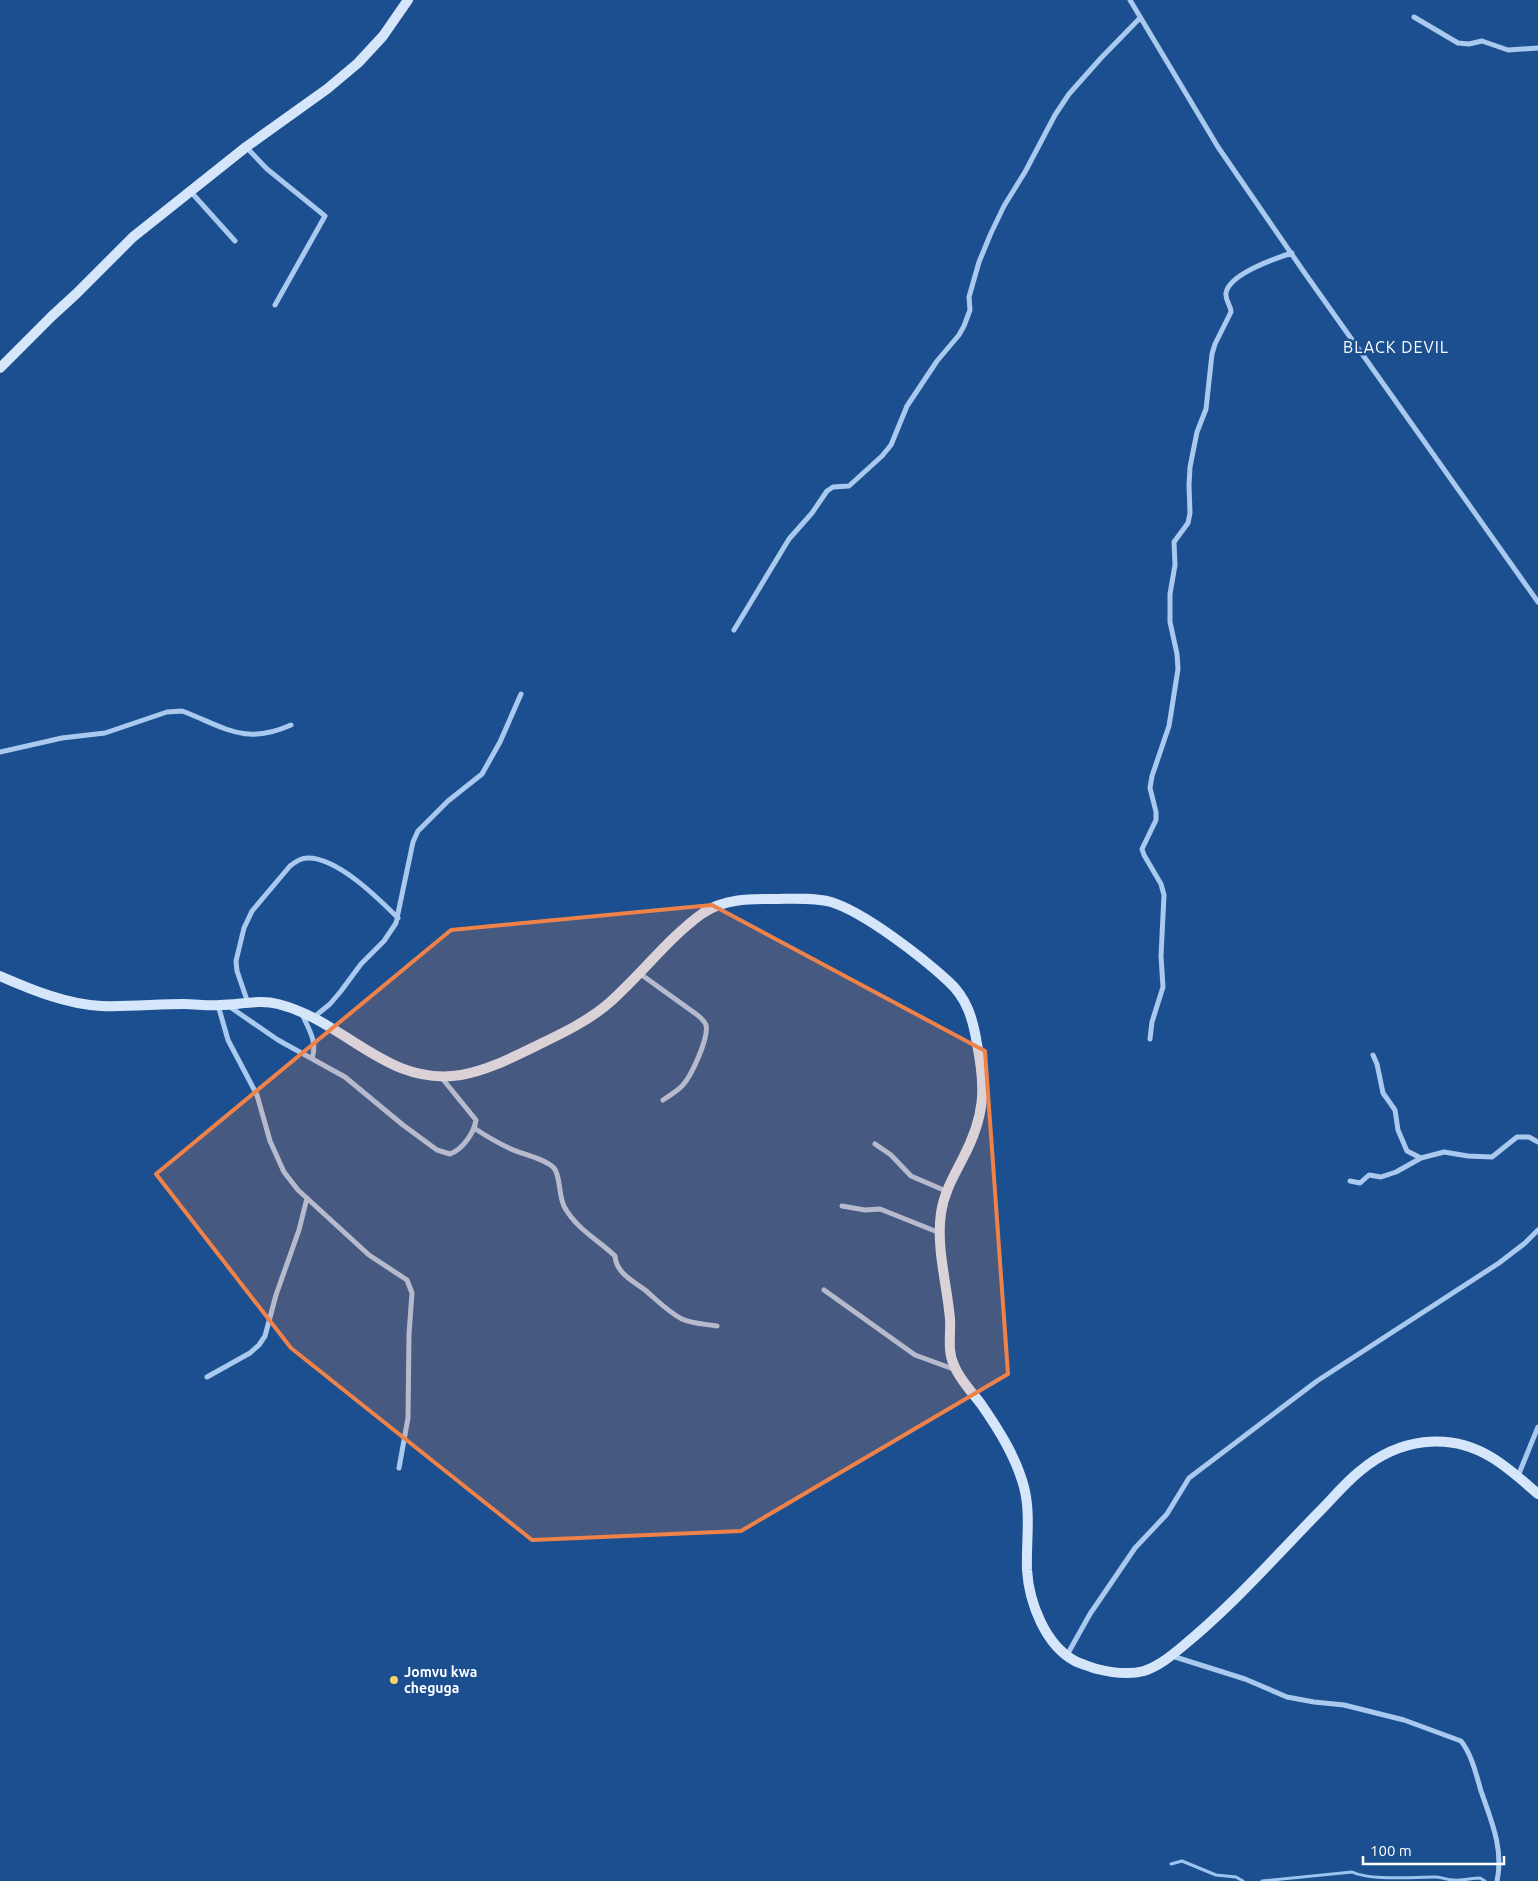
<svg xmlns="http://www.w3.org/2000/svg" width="1538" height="1881" font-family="Ubuntu,sans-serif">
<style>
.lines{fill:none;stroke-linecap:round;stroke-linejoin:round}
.stream{stroke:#9cc4f0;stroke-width:3}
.street{stroke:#a9c9ee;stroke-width:5}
.secondary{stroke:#d6e6fa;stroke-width:10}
.marked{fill:#ee8249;fill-opacity:0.2;stroke:#ee8249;stroke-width:4;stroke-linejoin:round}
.poi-dot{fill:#ffd166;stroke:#1b4f8f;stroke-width:2}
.labels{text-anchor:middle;stroke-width:5;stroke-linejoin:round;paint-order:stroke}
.poi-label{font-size:14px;font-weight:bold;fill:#fff;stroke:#1b4f8f;text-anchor:start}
.quarter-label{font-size:16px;letter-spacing:1px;fill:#fff;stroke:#1b4f8f}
</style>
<rect width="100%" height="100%" fill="#1b4f8f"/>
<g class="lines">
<path class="stream" d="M1171 1864 1182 1861 1216 1875 1236 1877 1243 1881
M1262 1881 1352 1872C1371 1881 1411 1877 1435 1877 1441 1877 1447 1880 1454 1880 1462 1881 1472 1878 1480 1878L1485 1881"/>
<path class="street" d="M1130 0 1218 147 1304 272 1538 602
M1414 17 1458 43 1469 44 1482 41 1508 50 1538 48
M246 147 267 169 325 216 275 305
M191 192 235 241
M734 630 789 539 812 513 827 491 833 487 849 486 882 456 891 445 907 406 937 361 959 335 964 326 970 310 969 297 979 262 991 233 1004 206 1025 172 1055 115 1069 94 1101 58 1140 18
M0 752 62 738 105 733 167 712 182 711C225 727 244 746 291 725
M639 973 696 1014C700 1017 704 1020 706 1025 709 1038 691 1077 682 1086 676 1092 669 1096 663 1100
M248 1003 237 971 236 961 244 928 252 911 290 866C295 862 301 858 307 858 337 857 378 898 398 918
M218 1005 228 1040 257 1095 270 1141 284 1172 298 1190 369 1255 407 1280 412 1293 409 1334 408 1418 399 1468
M230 1007 278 1040 345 1077 403 1125 437 1150 450 1154C463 1149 474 1133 476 1120L441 1077
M302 1014C308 1028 318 1042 312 1058
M314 1017 330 1004 341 991 361 964 384 941 396 923 413 842 418 831 448 801 482 774 500 742 521 694
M1150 1039 1152 1022 1163 987 1161 956 1164 895 1161 884 1144 855 1142 849 1156 820V812L1150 788 1152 776 1169 726 1178 669 1177 654 1170 622V594L1175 565 1174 542 1188 523 1190 513 1189 485 1190 467 1197 432 1206 409 1212 354 1215 344 1231 312C1231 305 1225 301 1226 293 1229 274 1276 258 1292 253
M1373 1055 1377 1064 1383 1093 1395 1110 1398 1130 1407 1151 1421 1158
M474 1128C486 1136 498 1143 511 1149 524 1155 544 1158 554 1168 561 1176 558 1197 565 1208 577 1229 598 1240 615 1256 616 1273 633 1281 645 1290 657 1300 668 1312 682 1319 693 1324 705 1324 717 1326
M875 1144 891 1155 911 1176 946 1191
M1350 1181 1360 1183 1369 1175 1381 1177 1396 1172 1421 1158 1444 1152 1468 1156 1492 1157 1517 1137H1529L1538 1142
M842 1206 865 1210 880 1209 940 1233
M824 1290 915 1355 956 1370
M207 1377 250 1353 259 1345 265 1336 276 1295 299 1230 307 1198
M1518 1476 1538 1427
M1067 1655 1090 1614 1135 1548 1167 1514 1189 1478 1317 1381 1499 1263 1525 1243 1538 1230
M1172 1656 1245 1679 1287 1697 1314 1702 1344 1705 1404 1720 1461 1741C1472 1755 1476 1774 1481 1791 1491 1820 1504 1849 1497 1881"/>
<path class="secondary" d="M0 368 52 316 76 294 133 237 246 147 327 89 358 63 383 36 408 0
M0 976C32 990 66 1004 101 1006 129 1007 157 1004 184 1004 196 1004 208 1006 220 1005 239 1005 259 999 278 1004 346 1021 386 1087 461 1075 489 1070 513 1057 538 1045 563 1033 588 1021 609 1003 642 974 668 938 703 913 724 899 748 899 772 899 791 899 812 897 831 902 864 912 922 957 948 981 967 998 973 1019 977 1044 986 1089 985 1116 963 1158 954 1176 944 1192 941 1213 936 1248 947 1284 950 1319 951 1334 947 1351 954 1365 959 1379 972 1392 981 1404 999 1430 1016 1457 1024 1487 1031 1514 1026 1542 1027 1570 1029 1602 1045 1645 1075 1661 1079 1663 1093 1668 1097 1669 1113 1673 1128 1675 1144 1671 1159 1666 1171 1656 1183 1646 1232 1606 1274 1558 1318 1513 1332 1499 1345 1483 1360 1471 1398 1439 1448 1431 1491 1457 1508 1467 1523 1481 1538 1494"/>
</g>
<path class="marked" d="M712 905 985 1051 1008 1374 741 1531 532 1540 291 1348 156 1174 451 930Z"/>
<circle class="poi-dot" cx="394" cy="1680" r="5"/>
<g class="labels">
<g class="poi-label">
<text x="404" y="1677">Jomvu kwa<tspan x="404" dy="16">cheguga</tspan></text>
</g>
<g class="quarter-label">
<text x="1396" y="353">BLACK DEVIL</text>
</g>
</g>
<path d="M1363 1856v8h141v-8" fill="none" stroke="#ffffff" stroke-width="2.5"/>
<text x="1370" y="1856" font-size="15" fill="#ffffff" stroke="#1b4f8f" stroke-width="4" paint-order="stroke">100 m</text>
</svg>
